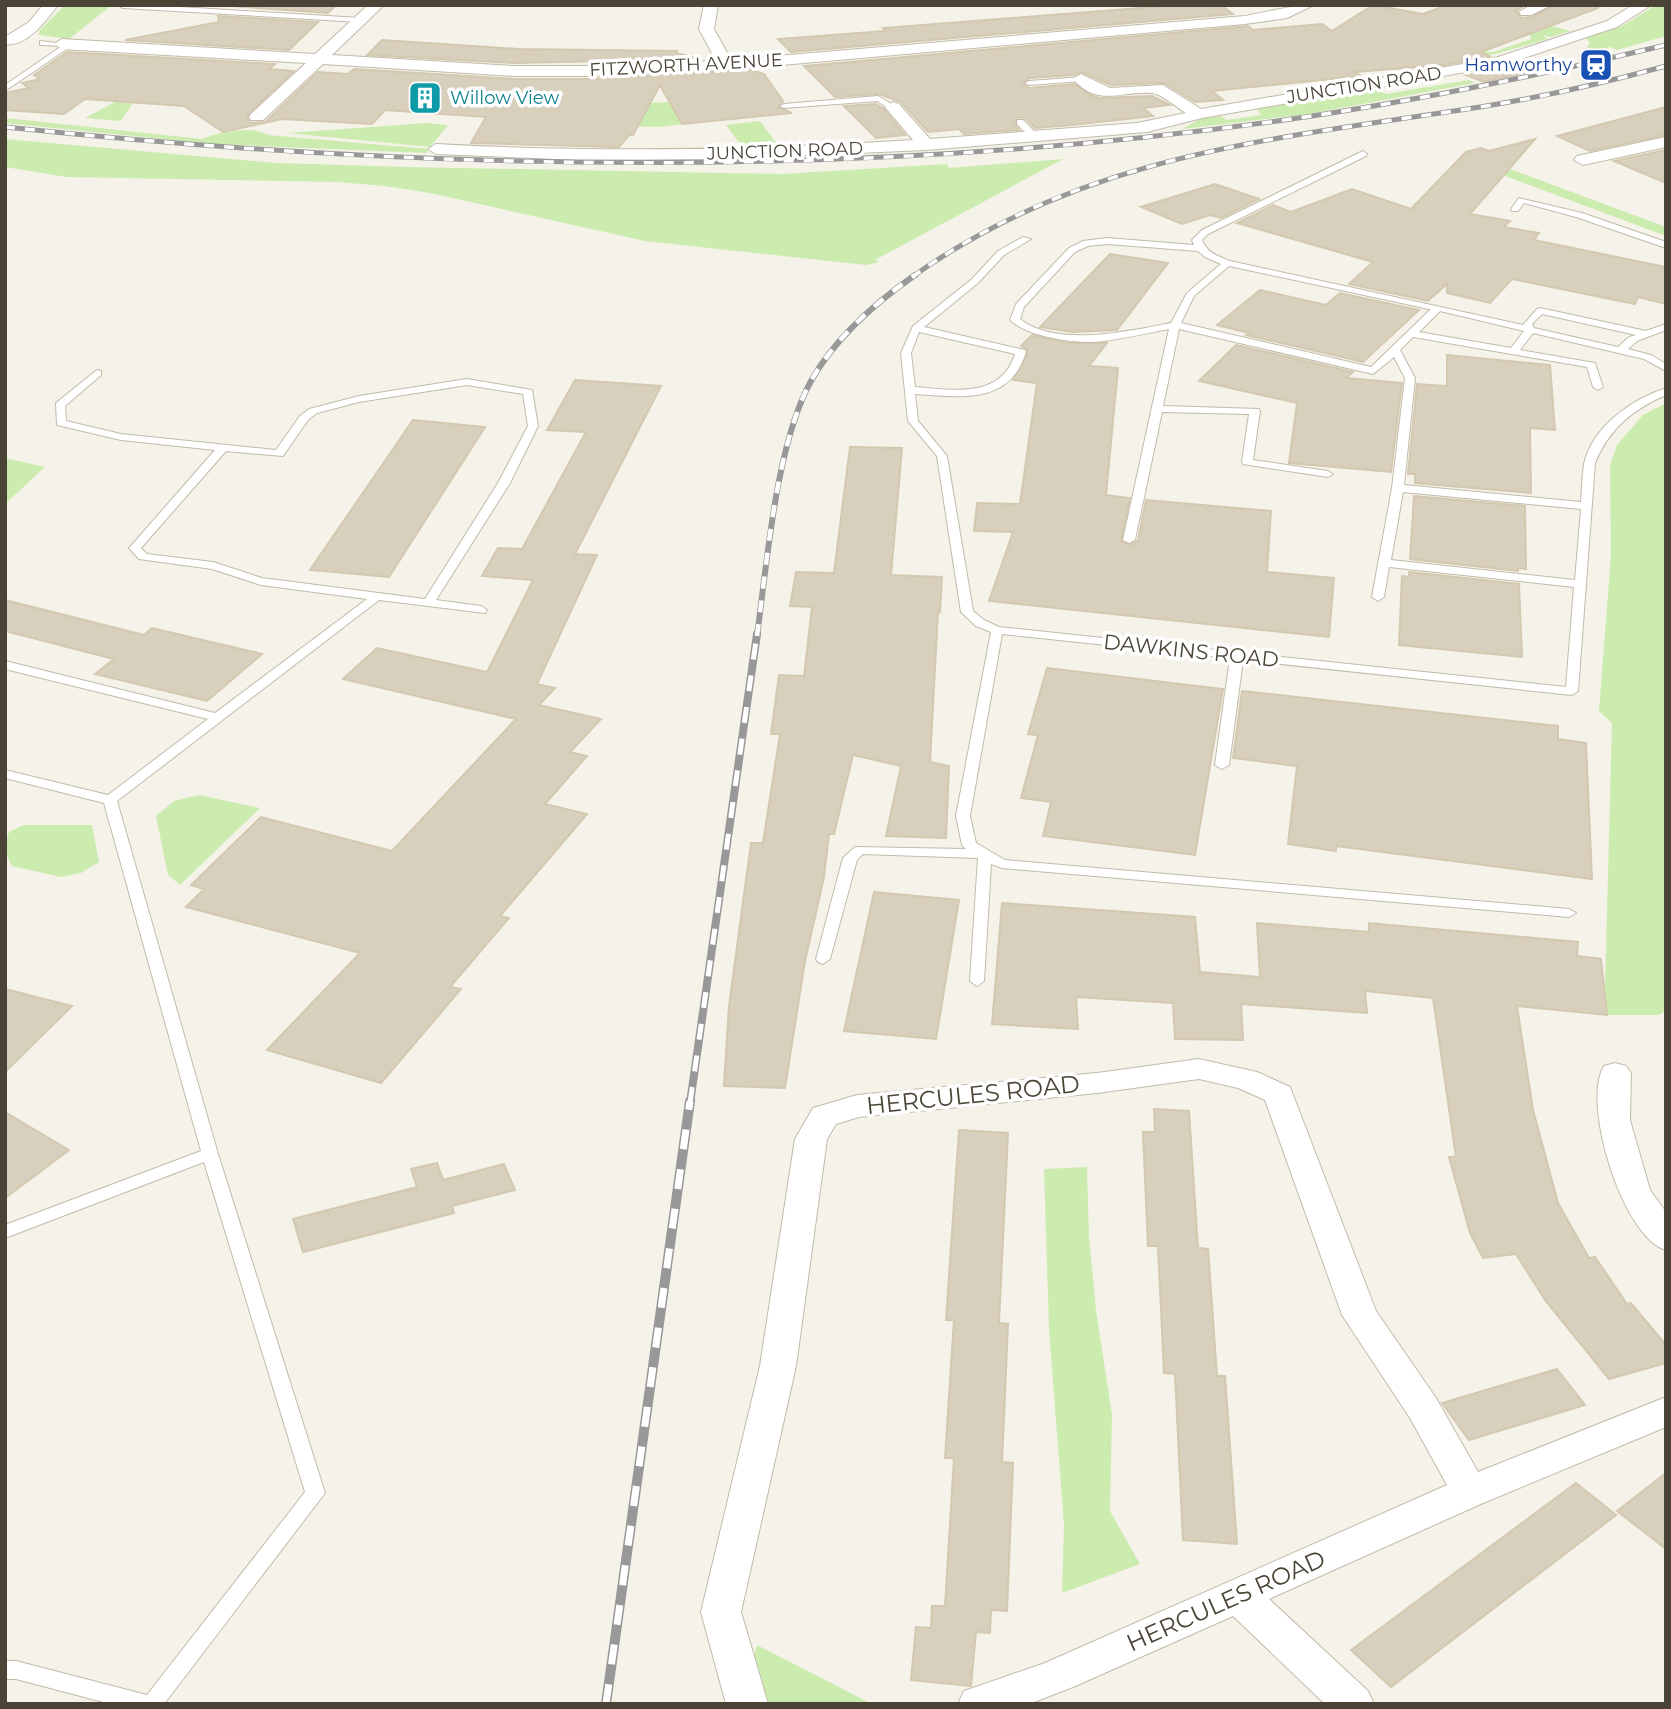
<svg xmlns="http://www.w3.org/2000/svg" width="1671" height="1709" font-family="Montserrat,sans-serif">
<style>
.green{fill:#ccecaf}
.building{fill:#d8cfbd;stroke:#d3c8b0;stroke-width:2}
.lines{fill:none;stroke-linecap:round;stroke-linejoin:round}
.service-casing{stroke:#c2bbaa;stroke-width:2}
.minor-casing{stroke:#c2bbaa;stroke-width:2}
.service{fill:#fff;fill-rule:evenodd}
.minor{fill:#fff;fill-rule:evenodd}
.rail-far3-casing{stroke:#989898;stroke-width:5}
.rail-far2-casing{stroke:#989898;stroke-width:6}
.rail-far1-casing{stroke:#989898;stroke-width:8}
.rail-casing{stroke:#989898;stroke-width:10}
.rail-far3{stroke:#fff;stroke-width:3.5;stroke-dasharray:10;stroke-linecap:butt}
.rail-far2{stroke:#fff;stroke-width:4.5;stroke-dasharray:12;stroke-linecap:butt}
.rail-far1{stroke:#fff;stroke-width:5;stroke-dasharray:16;stroke-linecap:butt}
.rail{stroke:#fff;stroke-width:7;stroke-dasharray:20;stroke-linecap:butt}
.labels{text-anchor:middle;stroke-width:7;stroke-linejoin:round;paint-order:stroke}
.far-street-label{font-size:18px;fill:#4a4336;stroke:#fff}
.far-transit-label{font-size:18px;fill:#164399;stroke:#fff;text-anchor:end}
.far-culture-label{font-size:18px;fill:#0d838f;stroke:#fff;text-anchor:start}
.street-label{font-size:21px;fill:#4a4336;stroke:#fff}
.near-street-label{font-size:24px;fill:#4a4336;stroke:#fff}
</style>
<rect width="100%" height="100%" fill="#f5f2e9"/>
<path class="green" d="M65 5H112L69 39 39 35V31Z
M1656 5H1666V36L1617 50 1610 47 1595 51 1587 47 1590 43 1586 38 1624 25Z
M1538 23 1571 31 1551 37 1542 35 1548 39 1496 54 1464 57 1474 51 1493 52 1531 39 1530 32Z
M1469 80 1475 83 1309 114 1182 129 1204 117 1220 116 1227 120 1262 115 1257 110 1258 107 1372 88 1386 94Z
M695 101 707 121 660 127 609 126 624 104Z
M115 102 133 103 121 121 85 118Z
M5 118 202 139C218 132 253 125 268 135L429 149 426 153 212 144 5 123Z
M760 121 779 147 743 148 726 125Z
M427 123 448 125 430 147 287 133Z
M5 139 276 163 409 167 782 174 947 164 949 168 1063 159 875 260 880 262 866 265 645 241 430 193 385 186 337 182 66 177 5 167Z
M1488 161 1666 227V236L1473 164Z
M1666 403V1005L1663 1013 1658 1015H1607L1605 987 1612 723 1599 711 1611 555 1610 465 1617 445 1643 415Z
M5 458 45 467 5 504Z
M199 795 260 808 180 885 168 875 156 816 174 801Z
M23 825H92L99 862 81 873 61 877 12 866C5 856 5 843 9 832Z
M1087 1167 1089 1237 1096 1310 1112 1415 1110 1511 1140 1564 1062 1593 1064 1525 1049 1329 1044 1169Z
M757 1645 868 1702 766 1704 751 1666Z"/>
<path class="building" d="M216 5H336L328 13Z
M1178 5H1221L1233 14 791 52 778 39 885 31 883 28Z
M1373 5 1423 14 1447 5H1525L1516 11 1521 18 1532 17 1554 5H1597L1598 8 1481 52 1491 57 1444 65 1355 72 1361 76 1212 91 1223 100 1195 102 1164 83 1111 85 1082 72 1074 75 1029 78 1023 84 1029 88 1075 84 1090 95 1100 98 1152 96 1170 105 1143 108 1153 116 1072 125 1035 128 1025 118 1017 117 1014 124 1019 130 964 134 959 129 928 132 901 102 879 94 835 97 804 66 1248 26 1253 30 1322 24 1332 31Z
M218 16 318 22 289 50 125 40 219 22Z
M382 40 518 49 677 51 676 53 701 59 514 63 367 55Z
M67 52 275 64 269 69 294 71 249 113 247 118 251 123 265 122 318 72 348 74 354 69 514 79H591L751 70 764 74 783 101 778 107 792 113 682 124 660 85 633 135H629L619 147H615L471 143 486 117 385 110 372 124 282 119 223 132 184 106 85 99 64 114 5 110V93L29 88 22 83 40 79 34 75Z
M1511 65 1528 72 1484 82 1466 75Z
M876 104 883 108 905 135 876 138 844 106Z
M1666 107V135L1590 151 1557 136Z
M1535 139 1470 214 1510 221 1504 227 1539 233 1534 240 1666 267V304L1638 297 1635 304 1512 279 1490 303 1447 293V284L1428 301 1349 284 1373 262 1237 223 1273 205 1291 212 1352 189 1411 209 1466 152 1481 148 1489 151Z
M1666 150V183L1614 161Z
M1215 184 1259 199 1221 218 1210 215 1182 224 1141 207Z
M1110 254 1168 263 1117 330 1073 332 1040 327Z
M1260 290 1326 305 1340 293 1419 310 1363 362 1246 335 1249 333 1217 325Z
M1032 335 1068 343H1107L1089 366 1118 368 1106 495 1130 498 1121 541 1130 545 1138 541 1146 500 1271 511 1267 572 1334 578 1329 637 989 601 1013 532 974 531 977 503 1020 504 1037 383 1013 380 1028 353 1027 349 1021 346Z
M1236 345 1353 372 1346 378 1402 383 1391 472 1289 463 1297 403 1199 381Z
M1447 355 1550 365 1555 430 1530 428 1531 493 1415 483V474H1408L1417 384 1447 386Z
M575 380 661 386 575 554 597 555 537 684 555 688 539 705 601 719 570 752 587 756 545 804 587 814 500 916 509 918 450 987 461 989 381 1083 267 1050 360 953 186 907 204 889 191 885 261 817 392 851 516 719 343 679 377 648 487 672 533 580 482 576 498 548 522 549 586 432 547 430Z
M413 420 485 427 389 577 310 570Z
M850 447 902 448 891 575 942 577 940 612 938 611 930 762 949 766 946 838 886 836 901 766 853 755 834 834H829L824 877 805 961 785 1088 724 1086 729 1006 751 843H763L780 734H771L779 675 804 676 812 607 790 606 796 572 834 573Z
M1414 496 1525 506 1526 569 1518 568V571L1410 559Z
M1409 572 1519 584 1522 657 1399 645 1402 576 1409 577Z
M5 600 144 635 152 628 262 654 207 701 95 674 114 659 5 631Z
M1047 668 1223 689 1195 855 1043 836 1051 802 1021 798 1038 735 1028 734Z
M1242 691 1558 726V739L1586 743 1592 879 1336 846V851L1288 844 1297 766 1233 758Z
M874 892 959 900 936 1039 844 1031Z
M1002 903 1195 917 1200 972 1260 977 1257 923 1369 932V923L1578 942 1577 956 1601 959 1607 1015 1517 1006 1533 1110 1558 1203 1589 1258 1595 1257 1627 1304 1631 1303 1666 1345V1363L1609 1379 1545 1300 1516 1254 1483 1258 1470 1233 1449 1157H1456L1433 998 1365 991 1367 1013 1241 1004 1243 1040 1175 1039 1173 1003 1076 997 1078 1029 992 1024Z
M5 989 72 1006 5 1072Z
M1154 1109 1189 1111 1198 1248 1208 1249 1217 1376H1225L1237 1544 1183 1540 1175 1374 1164 1373 1158 1246H1148L1143 1132H1155Z
M5 1112 69 1150 5 1198Z
M959 1130 1008 1133 999 1323 1008 1324 1002 1462 1013 1463 1007 1611 991 1610 990 1633 976 1632 971 1686 911 1680 916 1627 931 1628 932 1606H945L954 1458H945L954 1320H946Z
M437 1163 443 1180 504 1164 515 1190 452 1206 454 1213 303 1252 293 1219 417 1187 411 1169Z
M1557 1369 1585 1405 1469 1440 1442 1403Z
M1666 1473V1549L1617 1511Z
M1576 1483 1616 1515 1391 1687 1351 1650Z"/>
<g class="lines">
<defs>
<path id="service" d="M147 5 360 18 364 20 360 22 123 8 119 6Z
M40 41 66 44 70 42 74 44 5 91V85L62 46 43 45H40Z
M1084 77 1085 79 1081 81 1029 85 1025 83 1029 81Z
M878 96 897 107 890 109 877 101 784 108 780 106 784 104Z
M1017 120H1023L1038 135V139H1032L1017 124Z
M1363 151 1367 154 1366 156 1208 234 1202 240C1207 253 1218 256 1230 261L1523 325 1537 309 1540 308 1646 331 1666 324V330L1637 341 1628 349 1651 355 1666 364V371L1644 359 1533 333 1520 350 1595 363 1603 387 1598 390 1593 387 1587 367 1413 337 1400 350 1415 378 1404 485 1581 502C1582 490 1582 476 1584 464 1592 427 1632 399 1666 388V395C1633 409 1609 429 1595 463L1578 691 1572 695 1243 660 1229 765 1222 769 1215 765 1230 658 1002 634 970 816 976 843 1005 860 1569 909 1576 913 1569 917 1002 868 991 864 984 981 977 986 970 981 978 858 863 854 857 860 830 959 823 964 818 962 816 959 843 858 855 847 966 849 962 845 956 816 991 632 976 626 961 612 937 456 908 421 901 353 913 326 972 279 998 251 1023 237 1031 239 1004 255 978 283 924 327 1025 350 1026 352C1010 405 961 397 915 394L918 421 947 456 973 611 984 620 999 627 1566 687 1574 587 1389 567 1384 597 1378 601 1372 597 1392 488 1405 378 1394 357 1373 374 1179 329 1163 406 1259 409 1260 411 1253 460 1328 471 1333 474 1328 477 1243 464 1242 462 1249 414 1162 412 1135 540 1129 543 1123 540 1169 329C1148 333 1126 338 1104 341 1080 345 1027 337 1010 320L1016 304 1069 248 1083 241 1107 238 1194 245 1192 240 1202 230ZM1107 244 1198 251 1205 257 1221 264 1187 293 1171 323C1129 331 1057 348 1020 319L1024 307 1075 252 1088 246ZM1229 266 1429 309H1431L1371 367 1181 323 1194 296ZM1440 311 1524 331 1511 348 1419 332ZM1542 314 1636 335 1629 337 1618 347 1534 328 1532 324ZM919 332 1015 354C1001 399 953 390 915 387L911 353ZM1403 492 1581 509 1575 580 1391 560Z
M1519 198 1582 213 1666 242V248L1576 217 1524 203 1518 211H1512L1511 209Z
M97 370 101 371V375L65 406 66 421 121 434 276 450 300 416 309 409 359 396 467 379 532 390 538 426 510 483 436 600 481 606 487 610 485 613 379 600 117 801 218 1154 325 1493 164 1704H111L16 1679H5V1661H16L147 1695 305 1492 204 1162 5 1238V1225L201 1151 104 803 5 778V770L108 795 208 719 5 669V661L215 713 367 599 261 585 212 569 139 559 129 548 131 546 215 450 121 440 57 425 56 403ZM467 385 523 394 528 426 498 483 425 599 262 578 213 562 147 554 141 548 226 451 283 456 308 420 317 413 359 402Z"/>
<path id="minor" d="M43 5H58C47 20 26 48 5 44V37L29 22Z
M368 5H384L332 55 514 66H591L716 61 699 29 704 5H718L714 29 731 60 1245 16C1269 12 1291 5 1314 5L1287 18 1245 24 726 70 591 76H514L323 64 263 120H251L249 117 251 114 306 63 62 49 54 44 62 39 315 54Z
M1531 5H1552L1531 15H1521L1519 12Z
M1633 5H1651L1617 27 1500 66 1202 118 1147 132 926 150 722 159 579 160 436 154 428 149 436 144C595 153 754 150 913 140L885 107 893 102 899 104 930 139 1137 123 1186 113C1176 107 1162 94 1152 93 1122 90 1098 108 1073 79L1081 74 1110 88 1163 85 1201 109 1492 59 1607 21Z
M1666 137V147L1583 165 1574 160 1577 156Z
M1199 1059 1257 1072 1290 1087 1376 1311 1436 1398 1478 1472 1666 1397V1427L1483 1503 1269 1599 1368 1691 1374 1704H1325L1233 1616 1073 1687 1029 1704H958L964 1691 1045 1663 1447 1485 1410 1418 1342 1315 1265 1100 1238 1088 1199 1079 1097 1093 859 1117 836 1124 827 1139 796 1366 741 1612 768 1704H726L701 1612 760 1366 795 1139 813 1108 857 1095 1097 1073Z
M1615 1063 1626 1066 1631 1073 1630 1120 1650 1190 1666 1212V1250C1623 1238 1581 1103 1604 1066Z"/>
</defs>
<use href="#service" class="service-casing"/>
<use href="#minor" class="minor-casing"/>
<use href="#service" class="service"/>
<use href="#minor" class="minor"/>
<defs>
<path id="rail-far3" d="M5 127C438 173 881 180 1312 116 1431 98 1549 73 1666 45
M912 277C1086 153 1276 139 1480 107 1543 97 1604 83 1666 66"/>
<path id="rail-far2" d="M757 636C767 563 776 444 811 381 835 338 875 303 915 275"/>
<path id="rail-far1" d="M690 1103 757 634"/>
<path id="rail" d="M606 1704 690 1101"/>
</defs>
<use href="#rail-far3" class="rail-far3-casing"/>
<use href="#rail-far2" class="rail-far2-casing"/>
<use href="#rail-far1" class="rail-far1-casing"/>
<use href="#rail" class="rail-casing"/>
<use href="#rail-far3" class="rail-far3"/>
<use href="#rail-far2" class="rail-far2"/>
<use href="#rail-far1" class="rail-far1"/>
<use href="#rail" class="rail"/>
</g>
<defs>
<symbol id="station-square" viewBox="-11 -11 22 22"><rect x="-9" y="-9" width="18" height="18" rx="4" fill="#1a4fb4" stroke="#fff"/><path d="M-3-6H3Q5-6 5-4V2Q5 4 3 4L4.5 6H3L1.5 4h-3L-3 6H-4.5L-3 4Q-5 4-5 2V-4Q-5-6-3-6ZM-3.5-4v3h7v-3ZM-3.5 1v1.5H-2V1ZM2 1v1.5H3.5V1Z" fill="#fff"/></symbol>
<symbol id="building-square" viewBox="-11 -11 22 22"><rect x="-9" y="-9" width="18" height="18" rx="4" fill="#0f9aa8" stroke="#fff"/><path d="M-4-6H4V6H1V3H-1V6H-4ZM-2.5-4.3h1.7v1.8h-1.7ZM.8-4.3h1.7v1.8H.8ZM-2.5-1h1.7V.8h-1.7ZM.8-1h1.7V.8H.8Z" fill="#fff"/></symbol>
</defs>
<g fill-rule="evenodd">
<use href="#station-square" x="1577" y="46" width="38" height="38"/>
<use href="#building-square" x="406" y="79" width="38" height="38"/>
</g>
<g class="labels">
<g class="far-street-label">
<text transform="translate(686 65) rotate(-3)" y="6">FITZWORTH AVENUE</text>
<text transform="translate(1364 85) rotate(-9)" y="6">JUNCTION ROAD</text>
<text transform="translate(785 151) rotate(-2)" y="6">JUNCTION ROAD</text>
</g>
<g class="far-transit-label">
<text x="1572" y="71">Hamworthy</text>
</g>
<g class="far-culture-label">
<text x="450" y="104">Willow View</text>
</g>
<g class="street-label">
<text transform="translate(1191 651) rotate(6)" y="7">DAWKINS ROAD</text>
</g>
<g class="near-street-label">
<text transform="translate(973 1095) rotate(-6)" y="8">HERCULES ROAD</text>
<text transform="translate(1226 1601) rotate(-24)" y="8">HERCULES ROAD</text>
</g>
</g>
<rect width="1671" height="1709" fill="none" stroke="#4a4336" stroke-width="14"/>
</svg>
